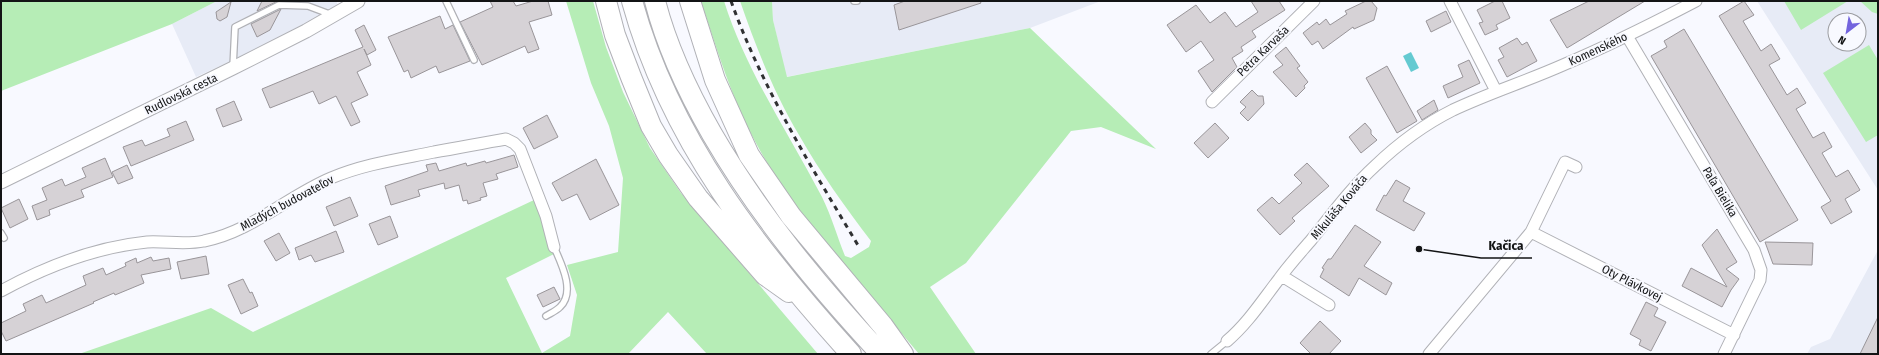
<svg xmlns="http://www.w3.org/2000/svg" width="1879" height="355" font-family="'Fira Sans Condensed',sans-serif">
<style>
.built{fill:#e7ebf6;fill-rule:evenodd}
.green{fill:#b6edb6}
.water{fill:#64cad1}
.building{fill:#d6d2d6;stroke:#999599}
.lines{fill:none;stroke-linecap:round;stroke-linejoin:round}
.service-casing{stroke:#b0b1b6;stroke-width:8}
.minor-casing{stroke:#b0b1b6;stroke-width:13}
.tertiary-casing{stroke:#b0b1b6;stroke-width:15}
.motorway-casing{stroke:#b0b1b6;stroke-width:22}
.service{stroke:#fff;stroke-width:5.5}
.minor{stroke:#fff;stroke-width:11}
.tertiary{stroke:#fff;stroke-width:13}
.motorway{stroke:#fff;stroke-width:20}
.rail{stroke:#303133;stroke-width:3;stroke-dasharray:5 5;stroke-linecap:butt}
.labels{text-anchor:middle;stroke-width:4;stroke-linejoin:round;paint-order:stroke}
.street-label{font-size:12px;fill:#131415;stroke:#f8f9ff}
.leader{fill:none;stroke:#131415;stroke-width:1.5}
.callout-dot{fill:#131415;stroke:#f8f9ff;stroke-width:1.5}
.callout-label{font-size:13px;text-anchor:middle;font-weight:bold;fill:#131415;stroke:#f8f9ff;stroke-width:4;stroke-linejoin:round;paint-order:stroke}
</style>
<rect width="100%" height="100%" fill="#f8f9ff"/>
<path class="built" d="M217 1H336L341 10 196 77 172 24Z
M772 1H1101L1030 28 786 77 773 20Z
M1757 1H1878V190ZM1835 20H1859V44H1835Z
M1878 250V354H1807L1811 347 1830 339Z"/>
<path class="green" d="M1 1H217L172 24 1 91Z
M566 1H593L606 47 623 92 650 148 681 193 818 354H707L668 312 628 354H79L211 308 253 332 534 200 554 254 506 278 542 353 570 336 577 295 567 265 618 252 623 178 609 126 591 83Z
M701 1H724C746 71 788 132 822 197 831 215 837 236 845 256L851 258 869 247 871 241C845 207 820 172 799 135 774 93 756 47 740 1H772L773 20 787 77 1030 28 1156 149 1101 127 1071 131 966 263 930 287 976 354H919L833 252H831C805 218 778 184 757 145 732 100 717 50 701 1Z
M1784 1H1848L1801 30Z
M1860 1H1878V14L1872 12Z
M1869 45 1878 60V135L1866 142 1823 73Z"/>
<path class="water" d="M1411 52 1419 68 1411 72 1403 56Z"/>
<path class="building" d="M262 1H278L257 11Z
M490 1H513L516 6 533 1H548L552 15 529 22 539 49 528 53 525 46 482 65 460 22 493 7Z
M905 1H980L981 3 899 30 894 5Z
M1251 1H1279L1285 10 1252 31 1256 37 1241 47 1243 51 1232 58 1237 67 1212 92 1198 71 1214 60 1201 41 1186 52 1167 25 1196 5 1210 23 1225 12 1236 27 1258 12Z
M1366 1H1371L1377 8 1374 20 1354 29 1353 27 1323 49 1318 41 1312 45 1303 33 1317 22 1319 25 1326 19 1330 25 1347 14 1345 11Z
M1495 1H1502L1510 18 1496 25 1498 29 1485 35 1479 23 1483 22 1477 10Z
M1589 1H1645L1567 48 1550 20Z
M1744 1 1754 15 1743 21 1761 51 1771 44 1780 59 1769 65 1787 95 1797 88 1806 103 1796 109 1813 138 1824 132 1832 147 1822 153 1836 177 1848 170 1860 190 1845 199 1852 212 1831 224 1821 207 1831 201 1719 16Z
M231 2 227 17 220 21 217 19 216 12Z
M281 9 270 30 257 37 251 24Z
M1446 11 1451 22 1431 32 1426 21Z
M440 16 445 29 453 25 470 61 439 73 436 66 411 78 408 70 404 72 388 37Z
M364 25 376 50 367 55 364 49 371 65 357 72 368 95 351 103 360 122 351 126 336 96 319 104 313 91 270 108 262 89 363 47 355 30Z
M1684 29 1798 220 1760 242 1651 56 1667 47 1664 41Z
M1517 38 1522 45 1527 42 1537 61 1507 77 1498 60 1504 57 1499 48Z
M1286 47 1300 66 1297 68 1308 82 1304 86 1305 88 1296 97 1273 72 1283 65 1275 56Z
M1469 60 1480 83 1448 98 1443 86 1463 77 1458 65Z
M1387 66 1417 121 1397 133 1366 78Z
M1252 90 1258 96H1263L1264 104 1248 121 1240 113 1246 107 1240 102Z
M1434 100 1438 110 1422 120 1417 111Z
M234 101 242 120 223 127 216 109Z
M547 115 558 137 534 149 523 128Z
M186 121 194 140 131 166 123 147 142 140 145 146 170 136 167 129Z
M1215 123 1229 138 1208 158 1194 143Z
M1365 123 1371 130V134L1377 140 1361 153 1349 137Z
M514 155 518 167 496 174 498 179 483 183 487 196 480 198 481 200 468 204 467 200 463 201 459 185 445 189 444 183 418 190 420 196 391 205 385 186 428 171 426 165 436 163 439 171 466 163 467 166 485 161 486 163Z
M105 158 113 177 81 190 84 197 49 210 50 215 37 220 32 206 47 200 42 188 62 179 65 186 86 177 82 168Z
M596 159 619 205 590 220 577 194 562 201 552 183Z
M1307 163 1329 186 1292 218 1295 221 1280 235 1257 210 1272 197 1279 204 1302 183 1294 175Z
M127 165 133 178 118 184 112 172Z
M1396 180 1410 188 1403 201 1425 213 1414 231 1376 210 1384 195 1386 196Z
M350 197 358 216 334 226 326 207Z
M19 199 28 219 10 228 1 208Z
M390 216 398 237 378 245 369 224Z
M1355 225 1381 242 1364 266 1392 283 1386 295 1359 278 1349 296 1320 277 1324 269 1322 268 1328 259H1331Z
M1717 229 1737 262 1726 269 1739 279 1731 290 1722 307 1682 286 1691 268 1727 287 1702 245Z
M336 231 344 252 315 262 311 255 299 260 295 248Z
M279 233 290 253 276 261 264 241Z
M1765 242 1813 243 1812 265 1773 264Z
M206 256 209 274 181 279 177 262Z
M151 257 153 261 169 258 171 269 141 275 144 283 115 295 114 293 93 302 94 303 6 341 1 331V323L26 311 23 304 42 295 46 303 86 285 83 276 103 268 106 275 126 266 125 263 136 258 137 263Z
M243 279 250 293 252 292 258 306 241 314 228 285Z
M554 287 560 299 543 307 537 295Z
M1646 302 1658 308 1654 316 1666 322 1651 351 1639 345 1641 340 1630 334Z
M1878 317V354H1860Z
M1320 321 1341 341 1329 354H1311L1300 343Z"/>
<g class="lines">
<defs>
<path id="service" d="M446 1 474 60
M854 1H857
M233 67 235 27 279 5 308 6 332 15
M1 233 4 238
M546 316C551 313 556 311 560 307 576 292 561 263 554 247
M1211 354 1227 341"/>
<path id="minor" d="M1450 1 1496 91
M1627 36 1754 250 1761 270 1760 280 1724 354
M1212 102 1314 1
M1531 232 1734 335
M1282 276 1329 305
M1 291C45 267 97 247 147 242 166 241 186 245 204 241 251 232 288 196 331 178 364 164 400 159 434 152 458 148 482 143 506 139L514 143 520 149 546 216 554 247
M1227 341C1248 323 1262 301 1279 279 1289 265 1301 252 1312 239 1332 214 1351 188 1375 166 1398 144 1425 124 1453 110 1489 93 1527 81 1563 65 1608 46 1652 24 1696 1
M1429 354 1531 232 1565 162 1576 167"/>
<path id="tertiary" d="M1 182 233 68 306 31 358 1"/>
<path id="motorway" d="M606 1 615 35 631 77 651 126 668 155 698 198 765 275 789 292
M632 1C670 139 757 250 851 354
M655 1C667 48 688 92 712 134 759 215 818 286 881 354
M690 1 715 80 749 155 791 216 883 326 903 354"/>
</defs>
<use href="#service" class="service-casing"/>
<use href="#minor" class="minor-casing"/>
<use href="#tertiary" class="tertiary-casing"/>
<use href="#motorway" class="motorway-casing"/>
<use href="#service" class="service"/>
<use href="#minor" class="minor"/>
<use href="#tertiary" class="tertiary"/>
<use href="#motorway" class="motorway"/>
<path class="rail" d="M731 1C762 88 812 168 859 247"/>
</g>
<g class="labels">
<g class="street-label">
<text transform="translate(1598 49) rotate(-25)" y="4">Komenského</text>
<text transform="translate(1263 51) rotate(-44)" y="4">Petra Karvaša</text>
<text transform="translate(181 94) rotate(-26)" y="4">Rudlovská cesta</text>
<text transform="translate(1720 192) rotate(59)" y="4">Paľa Bielika</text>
<text transform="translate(287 203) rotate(-28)" y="4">Mladých budovateľov</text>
<text transform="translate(1339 207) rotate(-50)" y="4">Mikuláša Kováča</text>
<text transform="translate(1632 283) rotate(27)" y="4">Oty Plávkovej</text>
</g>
</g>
<path class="leader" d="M1419 249L1481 258H1532"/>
<circle class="callout-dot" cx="1419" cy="249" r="4"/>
<g class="callout-label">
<text x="1506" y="250">Kačica</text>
</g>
<rect width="1879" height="355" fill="none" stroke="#131415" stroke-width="4"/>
<g transform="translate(1847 32) rotate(211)"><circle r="19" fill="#f8f9ff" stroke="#9c9da1"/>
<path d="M0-3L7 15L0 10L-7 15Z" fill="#7364de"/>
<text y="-6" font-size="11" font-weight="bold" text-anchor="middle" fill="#131415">N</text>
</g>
</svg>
